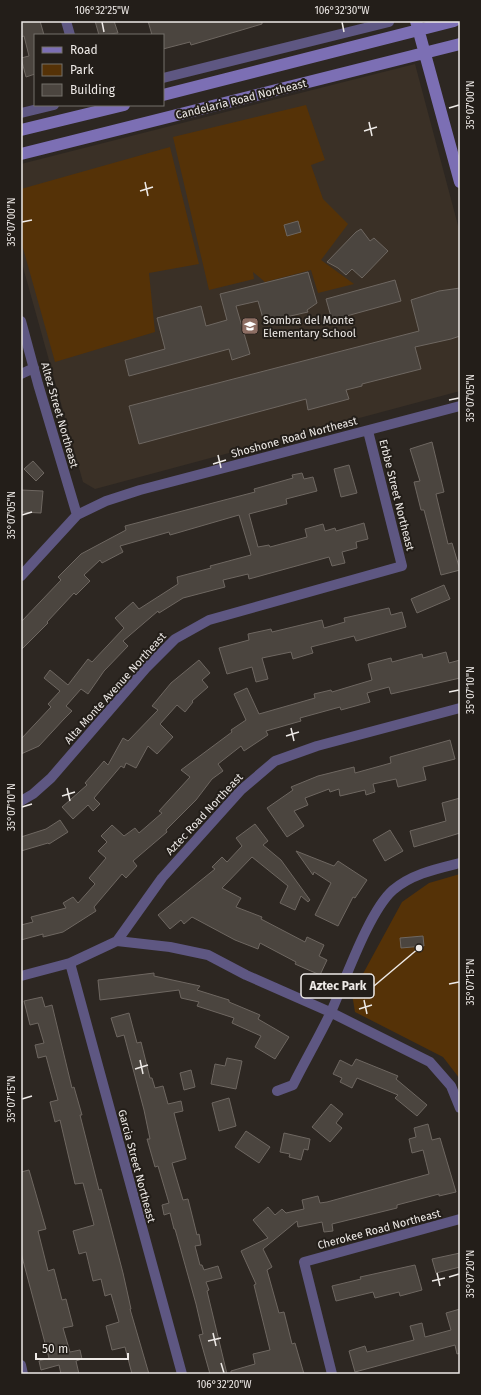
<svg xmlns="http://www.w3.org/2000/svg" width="481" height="1395" font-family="'Fira Sans',sans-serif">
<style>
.built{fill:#3a3026}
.green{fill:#553207}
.building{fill:#4b453f;stroke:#6e6761}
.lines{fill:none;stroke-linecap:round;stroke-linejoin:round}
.street{stroke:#5e5782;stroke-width:10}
.secondary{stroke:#7c6fb4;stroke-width:12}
.ticks{fill:none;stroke:#eeeae7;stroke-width:1.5}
.labels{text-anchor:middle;stroke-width:4;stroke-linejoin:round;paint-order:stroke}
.street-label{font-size:11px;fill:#eeeae7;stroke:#231e19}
.poi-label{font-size:11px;fill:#eeeae7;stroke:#231e19;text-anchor:start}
.leader{fill:none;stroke:#eeeae7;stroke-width:1.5}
.callout-dot{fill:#eeeae7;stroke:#231e19;stroke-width:1.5}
.callout{fill:#231e19;stroke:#eeeae7;stroke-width:1.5}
.callout-label{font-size:12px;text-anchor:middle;font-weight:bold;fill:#eeeae7}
.neatline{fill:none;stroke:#eeeae7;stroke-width:1.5}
.ticks-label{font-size:10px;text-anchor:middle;fill:#eeeae7}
</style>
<rect width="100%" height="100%" fill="#2d2722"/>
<path class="built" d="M415 64 460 233V391L95 489 83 482 21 260V164Z"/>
<path class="green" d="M306 105 325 160 311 165 323 199 348 224 321 260 354 284 318 293 311 270 265 282 253 272 254 279 209 290 173 137Z
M170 147 199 264 149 273 155 332 55 362 21 241V189Z
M460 874V1079L443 1057 355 1012 352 994 402 902 429 883Z"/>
<path class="building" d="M21 21H40L44 35H35V74L26 77 21 58 29 56 24 36 21 37Z
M95 21H114L118 33 99 35Z
M148 21H262V24L191 45 190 42 163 49V35H152Z
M298 221 301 232 287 236 284 225Z
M361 229 370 241 374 238 388 251 362 278 352 269 346 275 338 268 327 262 356 232Z
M308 272 317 303 307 310 308 312 264 322 258 301 236 306 250 354 232 360 229 349 129 376 125 360 165 349 157 318 201 306 206 326 227 320 220 294Z
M395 280 401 301 332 320 326 299Z
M460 288V336L451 339 415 347 421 369 362 384V386L346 390 349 399 308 410 306 399 139 444 129 406 419 331 411 300 439 291Z
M432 442 444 492 436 494 448 544 452 543 460 570 441 575 424 510H421L414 482 420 481 410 449Z
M33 461 44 473 36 481 24 469Z
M349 465 357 493 341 497 334 469Z
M302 473 304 479 313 477 317 491 286 499 287 504 249 514 258 547 269 545 270 547 307 537 305 529 323 524 325 531 335 528 336 531 364 523 368 539 356 542 357 548 342 552 345 563 332 566 329 557 249 579 248 574 223 580 225 587 183 598 159 613 158 611 123 641 128 646 104 671 88 694 81 689 66 706 72 711 64 719 39 746 21 754V739L51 707 48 704 60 691 44 678 50 670 68 685 88 659 92 662 124 628 115 618 133 602 139 609 178 584 177 577 211 568 210 566 251 555 239 515 170 535 169 532 120 546 123 552 102 563 100 560 84 575 90 581 76 595 74 593 47 622 48 623 21 650V622L61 580 58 577 81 554 126 530 125 526 255 492 254 489 293 478 292 475Z
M21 490 43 491 41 513 21 512Z
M444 585 450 599 417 613 411 599Z
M389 608 391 615 402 612 406 627 356 641 354 636 311 647 313 653 293 659 291 652 262 658 268 679 256 682 252 667 227 674 219 648 249 640 248 634 271 629 272 632 322 620 324 628 345 622 344 618Z
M446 652 449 663 460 660V678L391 694 389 687 367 693 370 702 341 710 340 707 300 718 301 721 266 731 268 735 244 751 241 746 218 764 223 771 212 779 196 800 166 830 167 832 133 861 137 866 126 878 122 874 94 907 96 911 63 932 43 937V934L21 940V925L33 922 31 917 66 908 63 903 73 897 78 903 95 884 89 878 106 858 98 851 107 842 101 836 112 825 124 836 135 828 139 833 162 813 159 811 190 777 181 770 232 732 231 730 246 720 234 694 247 688 259 714 315 698 314 694 331 690 332 692 372 680 368 664 391 658 392 662 422 654 423 658Z
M199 660 210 673 202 680 208 687 192 701 193 702 185 712 177 705 160 724 173 737 157 754 148 746 136 768 126 763 124 768 121 766 94 798 100 804 93 811 88 805 73 819 62 807 87 785 85 783 104 761 108 765 123 738 128 741 158 710 152 706 171 683Z
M450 740 455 759 423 767 426 780 398 787 396 779 373 784 375 792 366 795 365 790 340 796 339 789 330 792 329 789 305 798 308 805 294 811 304 826 287 837 267 808 293 790 291 787 318 776 354 767 355 773 391 763 390 757Z
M460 798V833L414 847 410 831 446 821 442 803Z
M60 820 68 832 49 844 48 843 21 851V837L46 829Z
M255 824 268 841 263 845 281 860 310 900 308 902 301 896 295 910 280 903 288 886 252 857 222 888 241 898 236 907 262 917 261 919 305 942 307 937 324 945 319 956 327 960 320 975 295 964 296 962 260 943 258 949 235 940 192 917 184 924 181 920 170 929 158 915 215 869 212 867 222 857 227 862 242 846 236 838Z
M390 830 403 851 385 861 373 840Z
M296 851 334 866 338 861 367 880 355 898 353 897 338 926 315 915 331 883 314 872 313 875Z
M423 936 424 946 401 948 400 938Z
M154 973V976L200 986 197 990 229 1000V1002L260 1015 258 1019 289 1037 275 1059 255 1047 261 1036 232 1023 234 1018 197 1006 199 1002 181 998 179 990 100 1000 98 980Z
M42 997 45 1007 52 1005 72 1088 74 1087 82 1115H80L99 1190 101 1189 123 1273 131 1309H130L149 1374H132L125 1347 112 1350 106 1326 119 1322 111 1294 105 1296 101 1279 93 1281 86 1252 79 1254 73 1231 94 1225 83 1183 75 1184 60 1120 55 1122 50 1102 58 1100 46 1056 38 1058 35 1045 44 1043 38 1023 30 1025 24 1001Z
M129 1013 137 1043 141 1042 150 1078H152L155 1088 163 1086 168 1104 181 1101 183 1111 174 1113 186 1159 172 1163 183 1200 188 1199 197 1235 199 1234 201 1245 195 1246 200 1265H202L204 1270 218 1266 222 1278 206 1282 209 1290 207 1291 227 1374H210L199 1335 203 1334 196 1304 175 1229H174L170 1213 164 1215 162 1205 169 1203 158 1166 155 1167 147 1139H150L144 1110 124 1035 117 1037 111 1018Z
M227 1058 242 1061 236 1089 211 1084 215 1064 225 1066Z
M356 1059 398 1076 396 1079 427 1105 417 1116 395 1098 398 1095 357 1078 352 1088 340 1082 342 1078 333 1074 340 1060 352 1066Z
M191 1070 195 1087 184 1090 180 1073Z
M229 1098 236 1126 219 1131 212 1103Z
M331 1104 343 1114 336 1123 342 1128 330 1142 312 1127Z
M428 1124 432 1140 440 1138 456 1192 439 1196V1194L397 1205V1208L332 1224 333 1231 324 1232 322 1222 298 1227 297 1221 263 1249 272 1267 267 1270 279 1313 284 1312 292 1344 295 1343 304 1374H231V1371L255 1364 253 1354 270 1350 254 1285 256 1284 241 1251 268 1238 253 1220 268 1207 275 1215 282 1209 286 1213 304 1209 302 1200 318 1196 320 1203 327 1202 429 1174 423 1150 412 1153 409 1139 416 1137 414 1128Z
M246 1131 270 1147 259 1163 235 1147Z
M284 1133 310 1139 308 1150 304 1149 301 1160 289 1157 290 1154 280 1152Z
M29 1170 46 1229 38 1231 48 1271 54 1269 62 1300 66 1299 73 1326 63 1328 70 1352 80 1350 82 1359 76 1361 79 1374H61L59 1365 41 1370 39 1361 49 1358 21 1253V1172Z
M460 1253V1267L436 1273 432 1259Z
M415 1265 422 1290 400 1296 399 1292 375 1298 373 1292 336 1301 332 1286 361 1279 360 1277Z
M460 1309V1353L457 1354 455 1345 355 1372 349 1351 365 1346 367 1352 414 1340 410 1326 422 1323 425 1337 451 1330 446 1313Z"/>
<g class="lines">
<path class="street" d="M66 21 70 35
M163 78 389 22
M21 113 54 105
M21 321 38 384 77 515
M21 374 34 368
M21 576 77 515 106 501 140 490 460 406
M21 801 33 794 51 778 146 668 175 639 209 620 402 566 368 431
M117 941 170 947 208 955 246 975 330 1012 430 1062 451 1086 460 1108
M70 963 182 1374
M21 976 70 963 117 941 162 878 241 790 275 761 317 746 460 708
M277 1091 293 1085C305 1061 319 1037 331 1012 345 981 369 911 393 890 412 874 436 869 460 863
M21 1365 23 1374
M332 1374 304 1262 460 1219"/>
<path class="secondary" d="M416 21 460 182
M163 95 454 21
M21 130 124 105
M21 154 460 44"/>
</g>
<path class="ticks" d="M102 22 104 32M342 22 344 32M449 108 459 105M369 122 372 136M364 131 377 127M145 182 148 196M140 191 153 187M22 222 32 220M449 400 459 398M218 455 221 468M213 464 226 460M22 515 32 512M449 692 459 690M291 728 294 741M286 736 299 732M67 788 70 801M62 796 75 792M22 807 32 804M449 984 459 982M364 1000 367 1014M359 1009 372 1005M140 1060 143 1074M135 1069 148 1065M22 1099 32 1096M437 1273 440 1286M449 1277 459 1274M432 1281 445 1278M213 1333 216 1346M208 1341 221 1338M221 1363 224 1373"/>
<defs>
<symbol id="school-square" viewBox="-11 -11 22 22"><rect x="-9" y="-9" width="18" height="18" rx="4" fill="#8d6e63" stroke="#231e19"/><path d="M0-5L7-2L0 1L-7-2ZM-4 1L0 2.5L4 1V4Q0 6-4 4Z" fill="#fff"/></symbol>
</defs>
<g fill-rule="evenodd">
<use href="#school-square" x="240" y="316" width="20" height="20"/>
</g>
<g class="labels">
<g class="street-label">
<text transform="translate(241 99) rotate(-14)" y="4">Candelaria Road Northeast</text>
<text transform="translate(60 415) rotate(74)" y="4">Altez Street Northeast</text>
<text transform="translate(294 437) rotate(-15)" y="4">Shoshone Road Northeast</text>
<text transform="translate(397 495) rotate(76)" y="4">Erbbe Street Northeast</text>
<text transform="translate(115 688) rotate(-48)" y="4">Alta Monte Avenue Northeast</text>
<text transform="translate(204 814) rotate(-47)" y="4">Aztec Road Northeast</text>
<text transform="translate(137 1166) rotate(75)" y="4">Garcia Street Northeast</text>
<text transform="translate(379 1229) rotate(-15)" y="4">Cherokee Road Northeast</text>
</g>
<g class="poi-label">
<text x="263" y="324">Sombra del Monte<tspan x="263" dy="13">Elementary School</tspan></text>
</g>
</g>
<path class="leader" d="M419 948L374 986"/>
<circle class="callout-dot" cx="419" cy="948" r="4"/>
<rect class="callout" x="301" y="974" width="73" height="24" rx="4"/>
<g class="callout-label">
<text x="338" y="990">Aztec Park</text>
</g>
<rect width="481" height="1395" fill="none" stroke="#231e19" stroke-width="44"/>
<rect x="34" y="34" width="130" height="72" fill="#231e19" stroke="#74706b"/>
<rect x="42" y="47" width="20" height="6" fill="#7c6fb4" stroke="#74706b"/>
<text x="70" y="54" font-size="12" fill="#eeeae7">Road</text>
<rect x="42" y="64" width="20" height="12" fill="#553207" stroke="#74706b"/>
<text x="70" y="74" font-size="12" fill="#eeeae7">Park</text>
<rect x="42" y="84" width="20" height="12" fill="#4b453f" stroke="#74706b"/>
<text x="70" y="94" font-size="12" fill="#eeeae7">Building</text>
<path d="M36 1353v6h92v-6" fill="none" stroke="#eeeae7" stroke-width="2"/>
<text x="42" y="1353" font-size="12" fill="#eeeae7" stroke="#231e19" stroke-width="3" paint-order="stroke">50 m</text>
<rect x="22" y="22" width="437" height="1351" class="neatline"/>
<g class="ticks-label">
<text x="102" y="14">106°32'25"W</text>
<text x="342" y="14">106°32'30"W</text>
<text transform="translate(470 105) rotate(-90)" y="4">35°07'00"N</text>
<text transform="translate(11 222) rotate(-90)" y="4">35°07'00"N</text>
<text transform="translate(470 398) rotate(-90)" y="4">35°07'05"N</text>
<text transform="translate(11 515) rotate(-90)" y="4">35°07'05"N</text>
<text transform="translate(470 690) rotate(-90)" y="4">35°07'10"N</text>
<text transform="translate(11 807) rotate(-90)" y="4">35°07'10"N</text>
<text transform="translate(470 982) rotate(-90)" y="4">35°07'15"N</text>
<text transform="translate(11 1099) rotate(-90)" y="4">35°07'15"N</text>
<text transform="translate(470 1274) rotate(-90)" y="4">35°07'20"N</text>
<text x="224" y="1388">106°32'20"W</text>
</g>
</svg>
